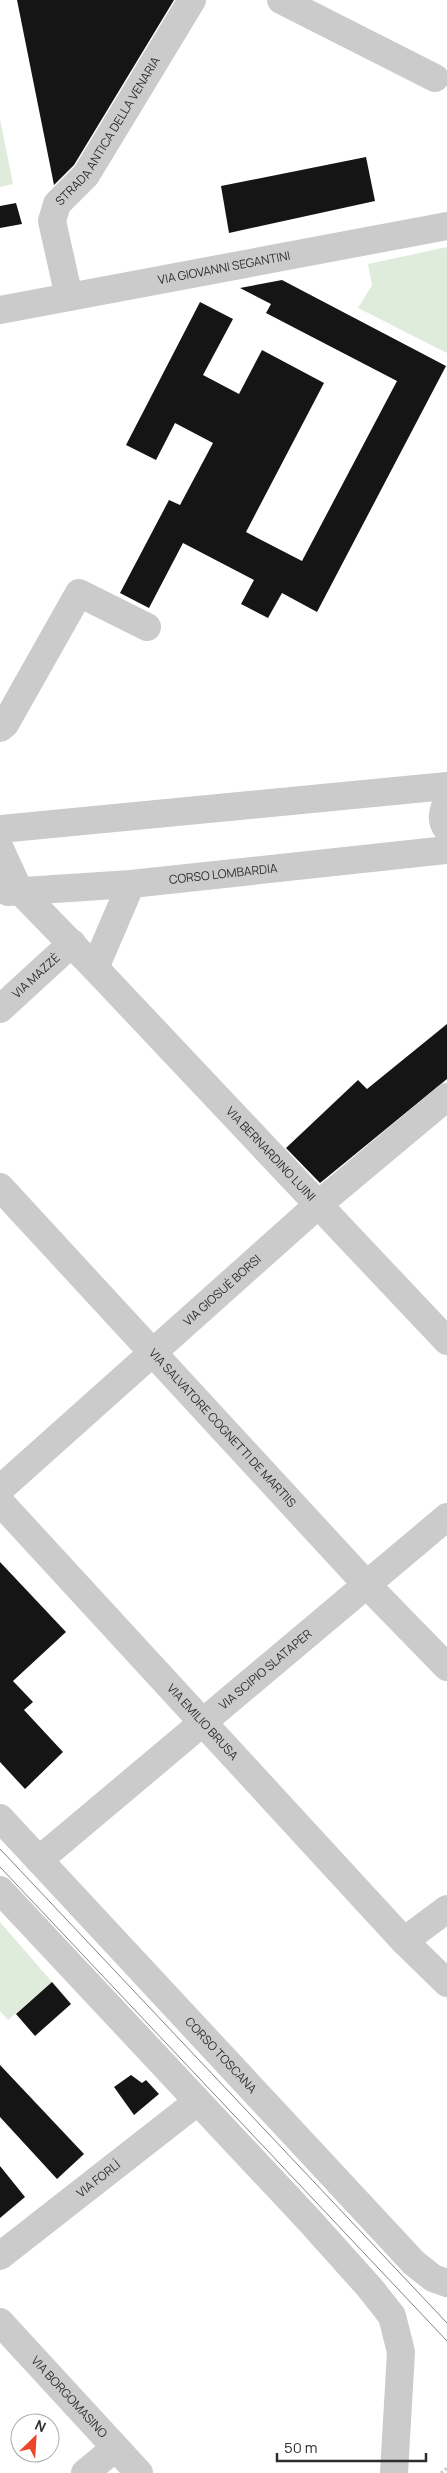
<svg xmlns="http://www.w3.org/2000/svg" width="447" height="2473" font-family="Manrope,sans-serif">
<style>
.green{fill:#e0ecdb}
.building{fill:#151515}
.lines{fill:none;stroke-linecap:round;stroke-linejoin:round}
.path{stroke:#cbcbcb;stroke-width:3;stroke-dasharray:2.5 2.5;stroke-linecap:butt}
.minor{stroke:#cbcbcb;stroke-width:28}
.tram{stroke:#838383;stroke-width:1}
.labels{text-anchor:middle;stroke-width:5;stroke-linejoin:round;paint-order:stroke}
.street-label{font-size:12px;fill:#2e2e2e;stroke:#fff}
</style>
<rect width="100%" height="100%" fill="#fff"/>
<path class="green" d="M0 119 13 184 0 187Z
M447 247V353L358 308 372 285 368 264Z
M0 1922 52 1982 8 2020 0 2011Z"/>
<path class="building" d="M17 0H174L74 165 54 185Z
M366 157 375 201 229 233 221 186Z
M16 203 22 224 0 228V206Z
M282 280 446 366 317 612 282 593 268 618 241 604 254 580 183 543 149 608 120 593 169 500 180 505 213 443 175 423 156 460 126 445 200 302 233 319 203 375 239 394 262 350 324 383 246 532 302 561 397 381 266 313 271 304 240 288Z
M447 1024V1079L320 1183 286 1148 358 1080 367 1089Z
M0 1562 66 1632 13 1681 33 1702 24 1710 63 1752 25 1789 0 1762Z
M52 1982 71 2004 35 2036 16 2014Z
M0 2065 84 2154 57 2179 0 2117Z
M131 2075 142 2083 146 2080 159 2094 134 2115 114 2087Z
M0 2166 25 2197 0 2218Z"/>
<g class="lines">
<path class="path" d="M441 2473 447 2468"/>
<g class="minor">
<path d="M281 0 435 78"/>
<path id="s1" d="M69 297 52 221 57 204 86 175 192 0"/>
<path id="s2" d="M0 310 447 226"/>
<path d="M0 728 5 724 79 593 147 627"/>
<path d="M447 801C443 811 440 820 447 829"/>
<path d="M0 829 447 786"/>
<path id="s3" d="M0 849 19 890 95 968 447 1341"/>
<path id="s4" d="M8 892 131 884 447 850"/>
<path d="M95 968 131 884"/>
<path id="s5" d="M0 1009 72 943"/>
<path id="s6" d="M0 1187 367 1585 447 1667"/>
<path id="s7" d="M0 1489 319 1204 447 1097"/>
<path id="s8" d="M0 1502 404 1941 447 1983"/>
<path id="s9" d="M0 1818 414 2263 433 2278 447 2283"/>
<path id="s10" d="M39 1860 447 1517"/>
<path d="M0 1890 309 2220 370 2288 392 2316 401 2352 394 2473"/>
<path d="M404 1941 447 1909"/>
<path id="s11" d="M0 2256 197 2102"/>
<path id="s12" d="M0 2322 139 2473"/>
<path d="M85 2473 115 2448"/>
</g>
<path class="tram" d="M0 1849 447 2323
M0 1867 447 2341"/>
</g>
<g class="labels">
<g class="street-label">
<text dy="4" stroke="none"><textPath href="#s1" startOffset="185">STRADA ANTICA DELLA VENARIA</textPath></text>
<text dy="4" stroke="none"><textPath href="#s2" startOffset="228">VIA GIOVANNI SEGANTINI</textPath></text>
<text dy="4" stroke="none"><textPath href="#s4" startOffset="216">CORSO LOMBARDIA</textPath></text>
<text dy="4" stroke="none"><textPath href="#s5" startOffset="49">VIA MAZZÈ</textPath></text>
<text dy="4" stroke="none"><textPath href="#s3" startOffset="410">VIA BERNARDINO LUINI</textPath></text>
<text dy="4" stroke="none"><textPath href="#s7" startOffset="298">VIA GIOSUÈ BORSI</textPath></text>
<text dy="4" stroke="none"><textPath href="#s6" startOffset="328">VIA SALVATORE COGNETTI DE MARTIIS</textPath></text>
<text dy="4" stroke="none"><textPath href="#s10" startOffset="296">VIA SCIPIO SLATAPER</textPath></text>
<text dy="4" stroke="none"><textPath href="#s8" startOffset="299">VIA EMILIO BRUSA</textPath></text>
<text dy="4" stroke="none"><textPath href="#s9" startOffset="324">CORSO TOSCANA</textPath></text>
<text dy="4" stroke="none"><textPath href="#s11" startOffset="125">VIA FORLÌ</textPath></text>
<text dy="4" stroke="none"><textPath href="#s12" startOffset="102">VIA BORGOMASINO</textPath></text>
</g>
</g>
<g transform="translate(35 2438) rotate(25)"><circle r="24" fill="#ffffff" stroke="#ababab"/>
<path d="M0-4L9 19L0 12L-9 19Z" fill="#ec4529"/>
<text y="-8" font-size="14" font-weight="bold" text-anchor="middle" fill="#2e2e2e">N</text>
</g>
<path d="M277 2453v8h149v-8" fill="none" stroke="#2e2e2e" stroke-width="2.5"/>
<text x="284" y="2453" font-size="15" fill="#2e2e2e" stroke="#ffffff" stroke-width="4" paint-order="stroke">50 m</text>
</svg>
